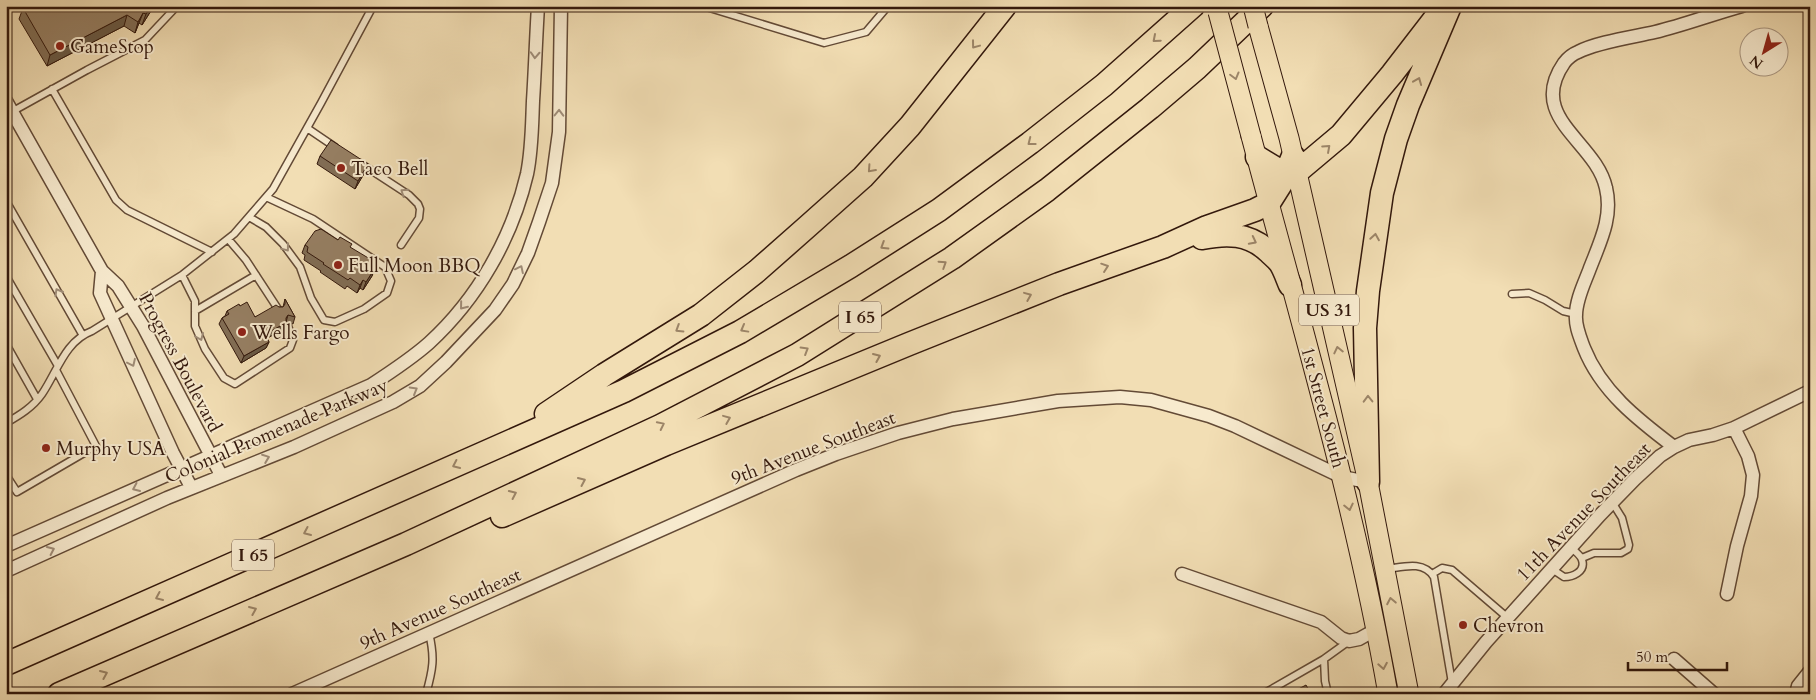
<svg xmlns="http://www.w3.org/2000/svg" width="1816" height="700" font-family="Cardo,serif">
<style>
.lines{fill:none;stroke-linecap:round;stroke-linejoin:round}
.lane-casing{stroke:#634a36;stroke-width:9}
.street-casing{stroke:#634a36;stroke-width:15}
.primary-casing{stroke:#33180c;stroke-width:21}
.highway-casing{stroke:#33180c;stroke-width:25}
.lane{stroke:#f7eace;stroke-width:6}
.street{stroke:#f7eace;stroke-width:12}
.primary{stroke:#f2deb4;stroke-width:19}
.highway{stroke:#f2deb4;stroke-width:22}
.primary-bridge-casing{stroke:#33180c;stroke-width:21;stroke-linecap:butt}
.primary-bridge{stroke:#f2deb4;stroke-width:19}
.wall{fill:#816d55;stroke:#33180c}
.shaded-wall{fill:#695945;stroke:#33180c}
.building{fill:#967f63;stroke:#33180c}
.oneway{stroke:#9c8568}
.oneway2{stroke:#9f8c77}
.poi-dot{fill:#8f2418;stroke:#f7eace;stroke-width:2}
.labels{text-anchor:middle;stroke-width:4;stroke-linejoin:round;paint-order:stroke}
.shield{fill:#f7eace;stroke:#6e5746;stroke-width:1}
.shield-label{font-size:18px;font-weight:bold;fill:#33180c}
.poi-label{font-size:19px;fill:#33180c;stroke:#f7eace;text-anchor:start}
.street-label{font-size:19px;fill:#33180c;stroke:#f7eace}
</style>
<rect width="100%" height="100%" fill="#f2deb4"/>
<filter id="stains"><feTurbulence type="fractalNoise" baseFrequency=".004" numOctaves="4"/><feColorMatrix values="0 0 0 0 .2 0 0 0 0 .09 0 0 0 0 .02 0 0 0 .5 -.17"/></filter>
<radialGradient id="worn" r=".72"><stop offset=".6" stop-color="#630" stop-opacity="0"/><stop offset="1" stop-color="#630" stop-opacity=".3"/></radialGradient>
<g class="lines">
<defs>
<path id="lane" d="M703 6 824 43 866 32 888 6
M52 89 116 200 127 210 212 252
M6 115 87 70 145 40 177 6
M307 128 335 147
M360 163 409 195 418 204 420 209 419 218 401 245
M6 201 82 334
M249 217 266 227 283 244 300 267 311 298 324 320 335 322 364 309 387 293 391 281 385 267 313 219 266 197
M229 240 246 260 278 309
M182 275 195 301V326L205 349 224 378 235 384 290 348 293 340 288 326
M6 276 58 366
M1512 294 1529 293 1545 300 1563 311 1576 314
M195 311 256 275
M6 344 37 399
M6 423C20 415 33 407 42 394 57 372 65 341 92 331L182 275 234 234 273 189 321 103 373 6
M6 475 17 492 96 446 56 370
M1582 558 1594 553H1621L1628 549 1629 545 1622 518 1612 502
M1387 569C1403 567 1423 560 1434 577L1452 683
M1552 569 1564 577C1572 577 1586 572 1582 560 1581 556 1575 551 1571 548
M1432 574 1442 568 1452 570 1508 618
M1324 659 1349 641
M426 694C433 669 435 658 429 633
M1263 694 1324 659 1325 681 1328 694"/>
<path id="street" d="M6 101 102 271 118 286 143 326 221 475
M102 271 100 293 173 453 191 487
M1674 447C1637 419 1601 391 1584 348 1580 337 1575 326 1576 315 1576 299 1585 282 1590 268 1600 242 1613 217 1606 188 1596 141 1526 118 1564 63 1567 59 1573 54 1578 52 1597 42 1633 37 1655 32 1684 25 1713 14 1742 6
M6 546 371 385C391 372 411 359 429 343 478 298 512 238 527 174 532 150 532 125 533 101 535 70 536 38 538 6
M6 571 167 498 294 447 393 402 420 386 446 362 495 310 513 284 528 253 539 222 552 183 559 132 561 6
M1182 574 1321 622 1341 638 1349 641 1359 639 1377 629
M1727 594 1737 546 1751 496 1753 475 1748 456 1734 428
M1674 659 1714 694
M292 694 796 470 836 454 898 433 953 419 1058 401 1120 397 1151 400 1209 416 1235 426 1342 477 1368 482
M1444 694 1486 642 1600 515 1635 479 1660 456 1674 447 1689 440 1713 435 1734 428 1810 391
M1796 694 1798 686 1810 671"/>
<path id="primary" d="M1258 26 1289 138 1368 482 1409 694
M1251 136C1300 321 1355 505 1388 694"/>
<path id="highway" d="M1257 157 1285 174 1297 172 1341 135 1392 74 1436 17
M1202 238C1227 233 1249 233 1269 252 1272 255 1277 259 1280 263 1284 269 1287 278 1290 285
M546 414 604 375 701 315 757 271 808 226 863 177 910 126 1005 6
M1368 482 1365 328 1368 291 1382 193 1396 139 1408 105 1450 6
M502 516 666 444 909 344 1059 284 1163 247 1207 227 1255 210 1269 203 1281 184 1293 156
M6 664 624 391 740 332 851 266 939 210 1030 143 1104 85 1193 6
M59 694 406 544 660 426 797 355 952 258 1047 190 1150 108 1197 68 1262 6"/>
</defs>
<use href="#lane" class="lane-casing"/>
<use href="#street" class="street-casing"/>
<use href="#primary" class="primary-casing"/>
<use href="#highway" class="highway-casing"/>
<use href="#lane" class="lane"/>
<use href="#street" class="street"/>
<use href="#primary" class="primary"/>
<use href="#highway" class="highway"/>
<defs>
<path id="primary-bridge" d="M1253 6 1258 26
M1218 12 1251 136"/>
</defs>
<use href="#primary-bridge" class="primary-bridge-casing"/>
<use href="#primary-bridge" class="primary-bridge"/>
</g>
<path class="wall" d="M26 6H154L142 25 139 23 135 33 124 26 47 66 19 19 23 8Z
M320 156 368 164 365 172 355 189 317 164Z
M305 245 350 248 375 268 372 276 363 290 360 288 357 293 347 286 345 289 320 272 321 271 304 260 305 255 302 253Z
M285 299 295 317 293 324 286 322 284 329 267 338 269 342 266 348 241 363 219 324 222 318 225 316 227 311 240 306 255 317 279 307H283Z"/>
<path class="shaded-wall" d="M151 6H154L142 25 146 14Z
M143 13 135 33 138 22Z
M127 15 124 26 47 66 50 55Z
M368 164 365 172 355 189 358 181Z
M375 268 372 276 363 290 366 282Z
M363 280 360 288 357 293 360 285Z
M288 315 284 329 262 341 265 334 286 318Z
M269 342 266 348 241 363 244 356Z"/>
<path class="building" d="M26 6H151L146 14 143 13 138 22 127 15 50 55 23 8Z
M331 140 368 164 358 181 320 156Z
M321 229 338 240 340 237 352 244 350 247 375 262V268L366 282 363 280 360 285 350 278 348 280 323 264 324 263 307 252 308 247 305 245 315 231Z
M285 299 295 317 288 315 286 318V323L265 334 269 342 244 356 222 318 229 314 227 311 239 304 240 306 247 302 255 317 276 305 279 307H283L285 304Z
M1306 685 1311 694H1289Z"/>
<defs><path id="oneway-chevron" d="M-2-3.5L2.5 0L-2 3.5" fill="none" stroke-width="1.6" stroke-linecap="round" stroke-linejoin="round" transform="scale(1.25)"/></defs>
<g class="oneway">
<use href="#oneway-chevron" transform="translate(1156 39) rotate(139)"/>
<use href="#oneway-chevron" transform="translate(975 45) rotate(127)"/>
<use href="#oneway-chevron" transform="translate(1235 76) rotate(75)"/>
<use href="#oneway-chevron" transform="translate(1418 81) rotate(-68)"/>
<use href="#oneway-chevron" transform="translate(1031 142) rotate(142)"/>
<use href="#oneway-chevron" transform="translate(1327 148) rotate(-42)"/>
<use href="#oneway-chevron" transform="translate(871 169) rotate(132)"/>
<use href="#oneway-chevron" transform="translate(1375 237) rotate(-81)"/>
<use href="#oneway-chevron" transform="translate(1253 241) rotate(27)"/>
<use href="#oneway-chevron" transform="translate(884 246) rotate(148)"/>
<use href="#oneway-chevron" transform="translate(943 264) rotate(-33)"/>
<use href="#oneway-chevron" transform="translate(1105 267) rotate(-19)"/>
<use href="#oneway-chevron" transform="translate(1028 296) rotate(-22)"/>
<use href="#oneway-chevron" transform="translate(679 329) rotate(148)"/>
<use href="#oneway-chevron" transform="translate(744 329) rotate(151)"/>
<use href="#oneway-chevron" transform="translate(805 350) rotate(-31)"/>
<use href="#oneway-chevron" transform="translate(1338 350) rotate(-103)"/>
<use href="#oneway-chevron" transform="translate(877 357) rotate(-23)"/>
<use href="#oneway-chevron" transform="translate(1368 399) rotate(-91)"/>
<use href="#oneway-chevron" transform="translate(727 419) rotate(-22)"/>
<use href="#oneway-chevron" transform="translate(661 425) rotate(-26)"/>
<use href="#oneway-chevron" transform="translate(456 465) rotate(155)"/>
<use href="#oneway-chevron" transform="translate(582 481) rotate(-24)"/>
<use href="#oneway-chevron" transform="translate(513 494) rotate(-25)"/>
<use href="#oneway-chevron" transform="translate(1349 507) rotate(77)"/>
<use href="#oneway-chevron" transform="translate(307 532) rotate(156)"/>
<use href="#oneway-chevron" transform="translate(159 597) rotate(156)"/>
<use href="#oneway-chevron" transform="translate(1391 601) rotate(-101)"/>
<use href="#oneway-chevron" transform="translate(253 610) rotate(-23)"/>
<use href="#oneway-chevron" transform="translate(1383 666) rotate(80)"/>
<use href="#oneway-chevron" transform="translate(104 674) rotate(-23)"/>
</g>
<g class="oneway2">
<use href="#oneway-chevron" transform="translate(535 55) rotate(93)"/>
<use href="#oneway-chevron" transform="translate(559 113) rotate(-89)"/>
<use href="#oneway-chevron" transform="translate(404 192) rotate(-146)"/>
<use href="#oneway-chevron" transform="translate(286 248) rotate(53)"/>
<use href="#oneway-chevron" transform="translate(520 269) rotate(-64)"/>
<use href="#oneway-chevron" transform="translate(58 292) rotate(-120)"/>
<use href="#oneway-chevron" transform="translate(463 306) rotate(129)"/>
<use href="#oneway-chevron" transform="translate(200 337) rotate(67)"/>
<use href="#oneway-chevron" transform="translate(132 363) rotate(65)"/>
<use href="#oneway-chevron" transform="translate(414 390) rotate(-30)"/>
<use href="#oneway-chevron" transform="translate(266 458) rotate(-21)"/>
<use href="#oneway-chevron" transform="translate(136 488) rotate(156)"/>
<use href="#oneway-chevron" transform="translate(51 550) rotate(-25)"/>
</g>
<g class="poi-dot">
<circle cx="60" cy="46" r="5"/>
<circle cx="341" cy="168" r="5"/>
<circle cx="338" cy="265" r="5"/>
<circle cx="242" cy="332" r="5"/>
<circle cx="46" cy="448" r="5"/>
<circle cx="1463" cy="625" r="5"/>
</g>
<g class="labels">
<g class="shield">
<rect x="1299" y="294.5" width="60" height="31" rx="4"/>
<rect x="839" y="301.5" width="42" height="31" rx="4"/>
<rect x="232" y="539.5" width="42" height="31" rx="4"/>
</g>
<g class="shield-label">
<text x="1329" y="316">US 31</text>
<text x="860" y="323">I 65</text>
<text x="253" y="561">I 65</text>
</g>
<g class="poi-label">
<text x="70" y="53">GameStop</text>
<text x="351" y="175">Taco Bell</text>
<text x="348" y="272">Full Moon BBQ</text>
<text x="252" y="339">Wells Fargo</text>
<text x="56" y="455">Murphy USA</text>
<text x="1473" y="632">Chevron</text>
</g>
<g class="street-label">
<text transform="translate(181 362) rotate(62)" y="7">Progress Boulevard</text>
<text transform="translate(1324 407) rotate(75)" y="7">1st Street South</text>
<text transform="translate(276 430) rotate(-23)" y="7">Colonial Promenade Parkway</text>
<text transform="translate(813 447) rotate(-21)" y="7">9th Avenue Southeast</text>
<text transform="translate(1583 511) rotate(-46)" y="7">11th Avenue Southeast</text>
<text transform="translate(440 608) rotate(-24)" y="7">9th Avenue Southeast</text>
</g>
</g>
<rect width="1816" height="700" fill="none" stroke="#f2deb4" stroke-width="25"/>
<rect x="8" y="8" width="1801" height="685" fill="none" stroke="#33180c" stroke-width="2.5"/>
<rect x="12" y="12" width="1791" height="675" fill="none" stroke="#33180c"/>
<g transform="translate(1764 52) rotate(217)"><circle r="24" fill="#f7eace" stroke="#a99680"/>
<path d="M0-4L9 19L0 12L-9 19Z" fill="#8f2418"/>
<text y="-8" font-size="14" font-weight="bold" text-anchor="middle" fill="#33180c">N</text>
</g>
<path d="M1628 662v8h99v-8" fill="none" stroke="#33180c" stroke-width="2.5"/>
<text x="1636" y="662" font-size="15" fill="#33180c" stroke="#f7eace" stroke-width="4" paint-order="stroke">50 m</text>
<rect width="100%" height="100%" filter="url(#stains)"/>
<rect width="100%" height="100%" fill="url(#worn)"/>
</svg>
